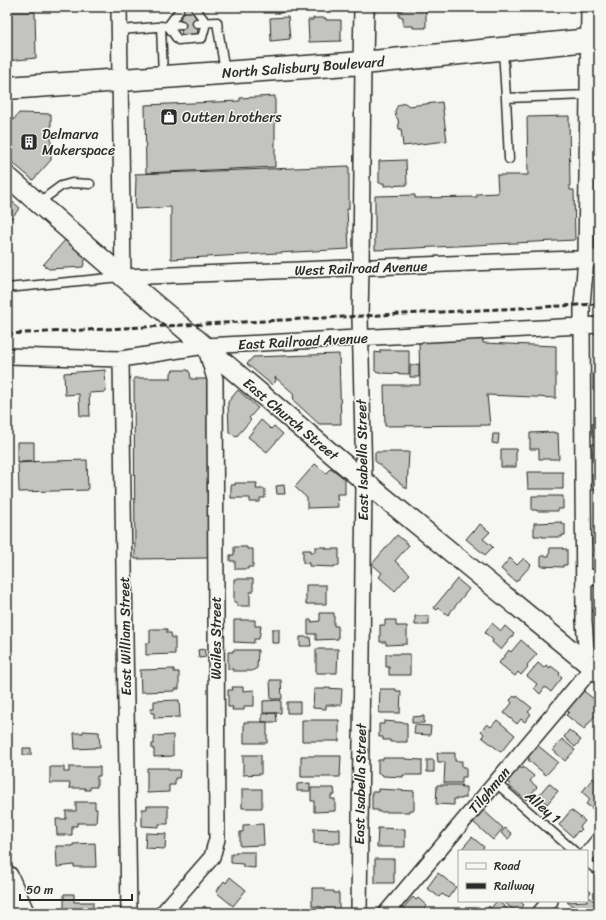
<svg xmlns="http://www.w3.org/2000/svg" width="606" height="920" font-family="Sriracha,sans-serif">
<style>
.building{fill:#c3c3c0;stroke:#2b2b2b}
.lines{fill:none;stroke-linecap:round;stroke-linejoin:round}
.service-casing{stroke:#2b2b2b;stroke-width:11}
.minor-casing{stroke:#2b2b2b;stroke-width:18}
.tertiary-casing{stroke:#2b2b2b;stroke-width:22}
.primary-casing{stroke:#2b2b2b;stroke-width:25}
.service{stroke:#f6f6f2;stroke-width:8}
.minor{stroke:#f6f6f2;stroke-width:15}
.tertiary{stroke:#f6f6f2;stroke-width:19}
.primary{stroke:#f6f6f2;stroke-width:22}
.rail{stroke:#2b2b2b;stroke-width:3;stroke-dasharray:6 3;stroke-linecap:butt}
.labels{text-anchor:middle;stroke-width:3;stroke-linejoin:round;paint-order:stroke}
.street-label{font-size:14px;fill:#2b2b2b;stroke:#f6f6f2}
.poi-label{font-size:14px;fill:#2b2b2b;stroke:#f6f6f2;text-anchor:start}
</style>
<rect width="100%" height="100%" fill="#f6f6f2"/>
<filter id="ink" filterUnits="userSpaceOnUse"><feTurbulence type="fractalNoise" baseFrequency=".025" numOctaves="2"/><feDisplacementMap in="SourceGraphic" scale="8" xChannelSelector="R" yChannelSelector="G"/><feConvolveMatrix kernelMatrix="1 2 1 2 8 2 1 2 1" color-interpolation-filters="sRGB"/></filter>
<g filter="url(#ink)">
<path class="building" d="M179 7H196L198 37H182Z
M264 7H281L282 13H264Z
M309 7H341V9H309Z
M402 7H426V28H413V26H403V17H399V11H402Z
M7 12H35L36 58 7 61Z
M288 17 290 39 271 41 270 18Z
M313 18H326V20H341V41L309 42 308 20H313Z
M275 96V167L146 173 145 105 240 101V98Z
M442 102 447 141 403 146 401 129H399L398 119 396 117 395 111 398 105 405 103 409 106Z
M19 113 51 114V160L33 180 7 158V127Z
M569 116 570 190H574L575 240 375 250V196L415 195V198L477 197V194L498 193 497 175H528L527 117Z
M406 160 407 185 384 186V183H379V161Z
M349 166V209H347L349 249 171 259V207L135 209 136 177 135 174Z
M10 200 20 208 7 223V203Z
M66 239 86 257 83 267 49 269 43 265Z
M483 339V343L556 346V398L487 395 490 425 385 426 384 385H420L419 341Z
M380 350H409V374L380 373V372L375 371V352L380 353Z
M339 354 341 424H319L294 401 293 393 275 377 276 381 272 385 247 364 253 357Z
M419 364V377H410V365Z
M105 370 106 392 89 393 90 416H80L79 394 65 395 64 373Z
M173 370H188L190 373 191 379H207L208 558 135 559 134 378H171V373Z
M593 373H599V392H597V390H593Z
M238 390 258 408 249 418 251 420 236 437 229 432 228 402Z
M261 420 271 429 274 426 283 434 267 452 248 437Z
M597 421H599V438H597V436H593L592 424 597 423Z
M554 432V433H558L559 459H539V449H530V433Z
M493 434H499L498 444 492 443Z
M597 441H599V464H597V461L593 462 592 444H597Z
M17 442H34V462L17 463Z
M501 449H516V467H501Z
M375 452H409L407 489 375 461Z
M87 460 88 490 19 492 18 462Z
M315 464 326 473 331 468 345 479V494H337L338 507 307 508V498L295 487Z
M596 471H599V494H597V490H592V474H597Z
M527 472H563V489H528Z
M235 483H257L256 489H265V498H260V502H250V498H231V485H235Z
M284 485 285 494H277L276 486Z
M532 496H563V509H558V511H537V510H532Z
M596 509H599V527H597Z
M562 522V524H565V535H562V537H542V536H534V523Z
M480 524 490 532 483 539 493 547 485 555 466 539 473 531 474 532Z
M397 535 409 545 395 561 410 574 395 591 379 577 382 573 372 564Z
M595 537H599V556H592V539H596Z
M234 547H247V549H253V567H248V569H235V561H230V555H234Z
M315 547H326V549H339V566H334V567L309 566V563H303V550H311V552H315Z
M550 548H563L562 549H567V565H563V567L541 566V556H549Z
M510 558 517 565 524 558 531 565 516 582 501 569Z
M234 579H253V592H250V606H237V602H234Z
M457 579 469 589 448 615 439 608 437 610 434 608 436 605Z
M306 585H326V604H306Z
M320 613H334V626H338V639L316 640V634H308V620H312L311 622 320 621Z
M415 616H429V625H415Z
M234 620H255V626H261L259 639H254V643L234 642Z
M385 620H396V626H407V644L386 645V642H380V625H385Z
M492 623 501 631 505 626 514 634 501 650 492 642 493 640 485 633Z
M150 629H167V633H171L172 638H175V654L146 655V643H150Z
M272 629H279V643H272Z
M300 637H310L311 646H300Z
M590 639H599V662L598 652 590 653Z
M521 640 537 654 527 665 528 667 521 675 518 672 515 676 499 663 509 650 511 652Z
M204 649 206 657 199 658 198 650Z
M316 649H338L337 673H316Z
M233 650H258L257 668 252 671H233V669H228V652H233Z
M386 654H410V675H389V667H386Z
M538 663 544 668 546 665 550 668 551 666 560 673 559 675 562 678 551 692 545 687 540 694 534 688 537 684 527 676Z
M174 669V672H179V689H175V691L141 692 140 670Z
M270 680H281L282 699H271Z
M232 687H243V691L254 690V706H244V710H232L233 707H228V690H233Z
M325 688 342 689 341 705H326V709L313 708 314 689H325Z
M380 689H396V691H401L400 713H379Z
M581 689 599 703V711L584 729 566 715 569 712 565 709Z
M514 696 516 698 517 696 532 708 528 712 531 714 525 722 521 719 517 724 504 713 512 703 510 700Z
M179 700 180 717 154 718V713H151V708H154V701Z
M281 700V713H263V701Z
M287 702H300V713H287Z
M276 713 277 722H262V714Z
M424 716V723H412V717Z
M302 720H339V741H302Z
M497 720 515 735 501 752 482 737 484 734 481 731 487 724 491 727Z
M384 721 407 723V742H390V740H383V737H379V724H384Z
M244 722H267V743H244Z
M415 725 431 726 430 735 414 734Z
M569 730 581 740 575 747 564 737Z
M83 731 99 732 100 747H95V748L75 749 74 733H83Z
M173 735V756L154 757V749H152V744H154V736Z
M562 739 575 750 565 761 553 750Z
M536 744 558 762 546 775 528 760 530 759 526 756Z
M23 748H31V755H23Z
M437 753H455V761H462V767H466V777H462V783H444L445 762H438Z
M243 755H261V774L243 775Z
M301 756H341L340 777H301Z
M383 758H405V759L422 760V775H403V777L383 776 382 774H378V760H383Z
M427 760H434V772H427Z
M518 766 522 769 523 767 534 776 530 781 537 787 526 800 509 786 510 784 506 781Z
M50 767H64V772H69V767H100V776H97V787H90V790H85V788H69L70 783H50Z
M147 768H169V770H180L179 778H175V785H169V792L147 793Z
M593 778 599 783V811L598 810 597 812 586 804 590 799 582 792Z
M310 783V791H297V784Z
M549 783 558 791 547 804 538 796Z
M437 785H462L461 787H466V798H462V799H454V805L436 804Z
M311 788H334L335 795H331V799H335V811L314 812V801H311Z
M242 789H262V808H242Z
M378 789 414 791V810H409V812H378V810H372V792H378Z
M76 802H95V809H97L96 823H77V826H72V835H57L56 819H66V811H76Z
M147 806H168V824H159V827L142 826V809H147Z
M483 810 503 828 493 840 473 822Z
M571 810 585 821 580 827 582 829 579 832 578 831 573 837 559 825Z
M263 824 264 845 240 846V832H243V825Z
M314 828 340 829V843H335V844L314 843Z
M378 828 405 829V847H377Z
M505 828 512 834 508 839 501 833Z
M146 833 166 834 165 849 145 848Z
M472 837 484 847 481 851H460Z
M95 843 96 867H74V865L57 867 56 846H73V844Z
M235 852H255V868L243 867V864L231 863V854H235Z
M375 859H394V883H375Z
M438 873 456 887 448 898 442 894 439 897 427 888Z
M230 877 246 890 233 906 216 892 224 881 226 883Z
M312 888H325V891H334V893H339V910H335V912H322V907L312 906Z
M587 889 591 892 588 896 598 904 593 912 594 913H582L567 902 587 901Z
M64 894H74V902H93V913H58V910H64Z
M413 897 416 900 418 898 427 906 424 909 429 913H406L407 911 403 908Z
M497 901H498L512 913H487L485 911 489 906 491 908Z
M503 901H520L524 905 517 913Z
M204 906 214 913H198Z"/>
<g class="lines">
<defs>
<path id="service" d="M179 11 168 26 178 40 202 38 206 23 196 9
M197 23 217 22 225 72
M161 26 163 76
M120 30 181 25
M503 50 506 98 589 95
M506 98 509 159
M38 203 61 186 72 183 90 184
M7 288 120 277
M496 783 574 851
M587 862 599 872"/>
<path id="minor" d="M119 7 123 277 599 258
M7 356 121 359 205 346 599 325
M121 359 129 913
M584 578 599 577
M587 855 599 840
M163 913 212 857 217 839 215 379 205 346
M359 913 364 481 360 316 361 268 363 63
M386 913 593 667 586 647 584 621 582 326V305L586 259 589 7
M540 913 550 901"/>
<path id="tertiary" d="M363 63 364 7
M7 176 123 277 364 481 599 673"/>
<path id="primary" d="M7 88 363 63 599 39
M7 877 23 913"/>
</defs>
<use href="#service" class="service-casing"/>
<use href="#minor" class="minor-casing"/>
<use href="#tertiary" class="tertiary-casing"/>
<use href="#primary" class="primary-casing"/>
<use href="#service" class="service"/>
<use href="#minor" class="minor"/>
<use href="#tertiary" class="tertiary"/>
<use href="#primary" class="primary"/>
<path class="rail" d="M7 334 599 304"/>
</g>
</g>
<defs>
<symbol id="shop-square" viewBox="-11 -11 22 22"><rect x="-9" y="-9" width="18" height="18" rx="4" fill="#2b2b2b" stroke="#f6f6f2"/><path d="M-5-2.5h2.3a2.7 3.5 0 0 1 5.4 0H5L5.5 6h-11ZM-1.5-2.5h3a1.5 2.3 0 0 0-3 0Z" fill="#fff"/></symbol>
<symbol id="building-square" viewBox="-11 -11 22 22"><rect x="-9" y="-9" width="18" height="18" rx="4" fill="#2b2b2b" stroke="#f6f6f2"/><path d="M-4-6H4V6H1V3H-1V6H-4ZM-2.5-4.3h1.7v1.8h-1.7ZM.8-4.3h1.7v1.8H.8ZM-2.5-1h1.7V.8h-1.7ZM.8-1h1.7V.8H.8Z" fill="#fff"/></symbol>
</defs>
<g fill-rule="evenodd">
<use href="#shop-square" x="159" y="107" width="20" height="20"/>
<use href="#building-square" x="19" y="132" width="20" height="20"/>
</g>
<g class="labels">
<g class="street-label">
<text transform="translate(303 67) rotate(-4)" y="5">North Salisbury Boulevard</text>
<text transform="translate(361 268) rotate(-2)" y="5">West Railroad Avenue</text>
<text transform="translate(303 341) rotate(-3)" y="5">East Railroad Avenue</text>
<text transform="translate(291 419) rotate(40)" y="5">East Church Street</text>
<text transform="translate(362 460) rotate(-91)" y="5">East Isabella Street</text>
<text transform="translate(125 636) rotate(-91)" y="5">East William Street</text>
<text transform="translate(216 638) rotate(-90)" y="5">Wailes Street</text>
<text transform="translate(360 784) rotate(-89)" y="5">East Isabella Street</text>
<text transform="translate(489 790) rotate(-50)" y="5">Tilghman</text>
<text transform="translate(543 807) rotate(41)" y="5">Alley 1</text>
</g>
<g class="poi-label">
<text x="182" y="122">Outten brothers</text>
<text x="42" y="139">Delmarva<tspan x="42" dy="16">Makerspace</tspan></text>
</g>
</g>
<rect width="606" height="920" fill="none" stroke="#f6f6f2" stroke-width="24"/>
<rect x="12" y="12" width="582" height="896" fill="none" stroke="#2b2b2b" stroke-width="1.5" filter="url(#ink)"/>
<rect x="458" y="850" width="130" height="52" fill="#f6f6f2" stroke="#a5a5a2"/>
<rect x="466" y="863" width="20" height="6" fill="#f6f6f2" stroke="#a5a5a2"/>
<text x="494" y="870" font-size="12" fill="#2b2b2b">Road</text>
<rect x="466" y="883" width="20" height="6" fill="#2b2b2b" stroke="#a5a5a2"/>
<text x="494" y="890" font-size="12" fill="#2b2b2b">Railway</text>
<path d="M20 894v6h112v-6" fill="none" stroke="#2b2b2b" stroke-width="2"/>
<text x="26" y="894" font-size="12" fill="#2b2b2b" stroke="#f6f6f2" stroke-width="3" paint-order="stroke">50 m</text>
</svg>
